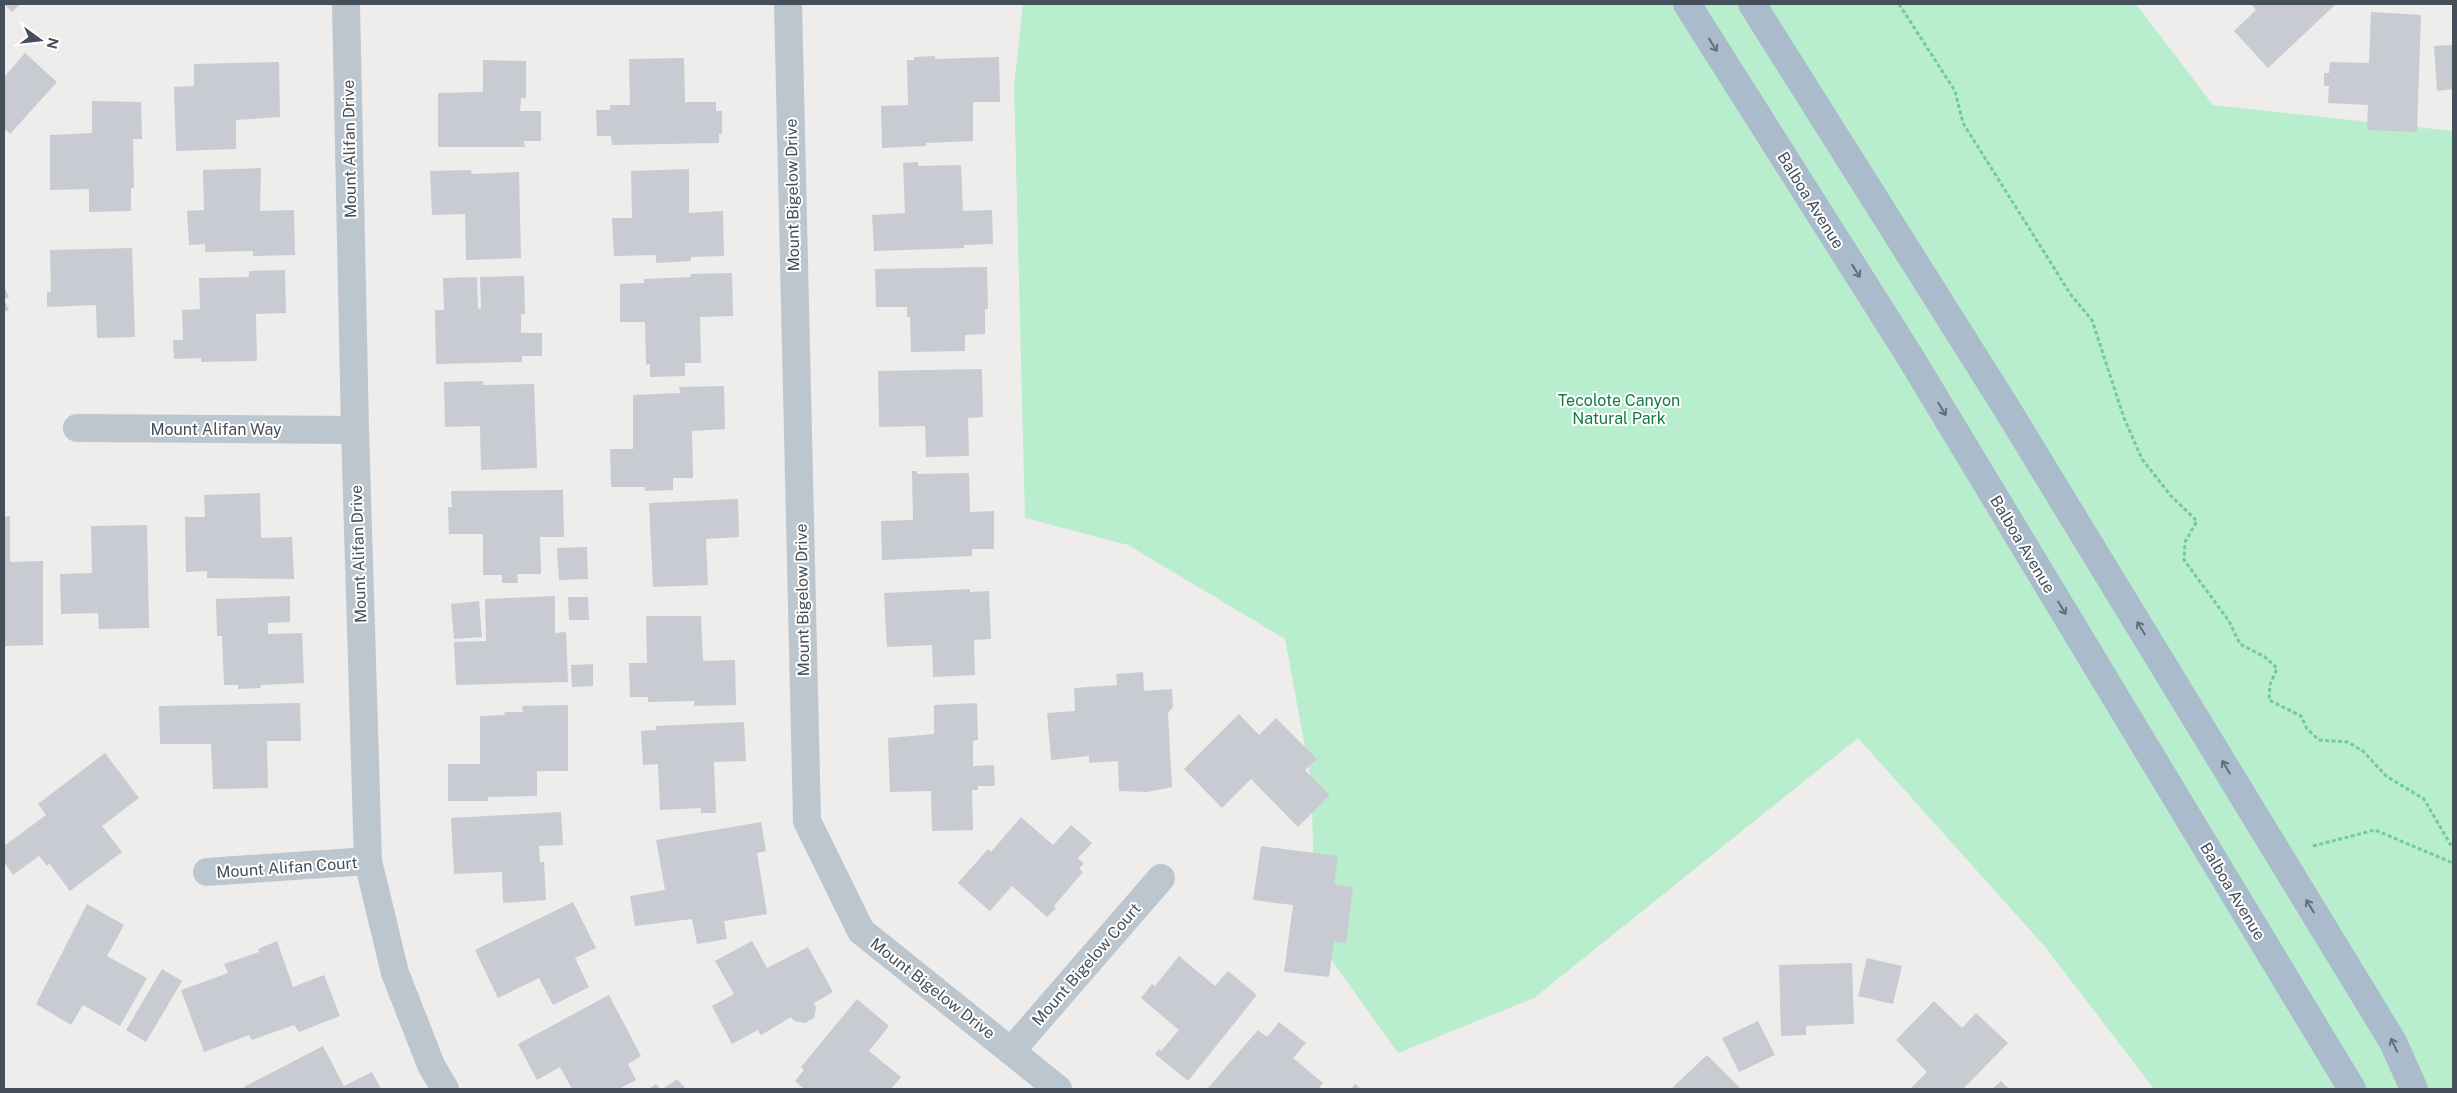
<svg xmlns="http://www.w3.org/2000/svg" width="2457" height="1093" font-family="'Public Sans',sans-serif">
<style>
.green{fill:#b8eecd}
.building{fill:#c8cbd1}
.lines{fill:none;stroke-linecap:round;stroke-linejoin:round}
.path{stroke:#70cc9f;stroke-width:3;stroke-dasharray:4 2.5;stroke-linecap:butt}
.minor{stroke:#bcc6cf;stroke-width:28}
.primary{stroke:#abc;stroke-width:28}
.oneway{stroke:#636f7c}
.labels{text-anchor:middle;stroke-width:4;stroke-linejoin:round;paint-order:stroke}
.street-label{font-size:16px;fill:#444f59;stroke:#fff}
.park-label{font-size:16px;fill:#157a48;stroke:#fff}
</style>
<rect width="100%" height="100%" fill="#efecec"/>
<path class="green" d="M1023 4H2136L2213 105 2453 131V1089H2154L2046 948 1858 738 1534 998 1398 1053 1316 938 1311 780 1285 639 1128 545 1025 518 1014 85Z"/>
<path class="building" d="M4 4H20L12 12Z
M2251 4H2336L2268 68 2234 31 2256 10Z
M2371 12 2421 15 2417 132 2367 130 2368 105 2328 103 2329 86H2324V73H2329L2330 62 2369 63Z
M2453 45V89L2437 91 2434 46Z
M25 53 57 82 10 134 6 130 4 133V77Z
M935 56V59L999 57 1000 102H973V141L926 143V146L882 148 881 106 908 105 907 60H914V57Z
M684 58 685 102H716V111H722V134H719V143L612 145 611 136H597L596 110H610V105H630L629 59Z
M483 60 526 61V98H521L520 111H541V141H524L525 147H438V93L483 92Z
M279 62 280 117 236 120V149L176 151 174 87 194 86V64Z
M92 101 141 102 142 139H133L134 188H131V211L89 212V189L50 190V135L92 133Z
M918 162V166L961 165 963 211 992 210 993 244 964 245V248L874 251 872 215 905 213 903 163Z
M261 168 260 211 294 210 295 255 253 256V251L205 252V244L189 245 187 211 204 210 203 170Z
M689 169V213L723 211 724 256 691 257V261L656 263V255L614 256 612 218H632L631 171Z
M471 170 472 174 519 172 521 258 466 260 465 214 432 215 430 171Z
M132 248 135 337 97 338 96 305 47 307V292H51L50 250Z
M987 267 988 309H985V334L965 335V351L911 352 910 317H907V307H876L875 269Z
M285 270 286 313 256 314 257 361 201 362V358L174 359 173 340H183L182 310 200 309 199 278 249 277V271Z
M732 273 733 316 700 317 701 363H685V376L650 377V364L646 365 645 322H620V284L644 283V279L691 277 690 274Z
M524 276 525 314H521V333H542V356H522V362L436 364 435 310H444L443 278 477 277 478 309 481 308 480 277Z
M4 286 9 297 4 299Z
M4 300 9 310 4 312Z
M982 369 983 417 968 418 969 456 926 457 925 426 879 427 878 371Z
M483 381V385L534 384 537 468 481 470 480 426 445 427 444 382Z
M724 386 725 429 692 431 693 478H673V490L645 491V487H611L610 449H633V395L680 393 679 387Z
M912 471H917V474L969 473 970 512 994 511V549H972V556L882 560 881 521 913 520Z
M563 490 564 537H540L541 574H517L518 583H502V575H483V534H449L448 507H452L451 491Z
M260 493 261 538 292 537 294 579 207 578V571L186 572 185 517H205L204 495Z
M738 499 739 537 706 539 708 585 653 587 649 503Z
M10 516V562L43 561V645L4 646V517Z
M147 525 149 628 99 629 98 613 61 614 60 574 92 573 91 526Z
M587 547 588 579 559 580 557 548Z
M970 589V592L989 591 991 639 974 640 975 675 933 677 932 645 887 647 884 593Z
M290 596V622L268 623V634L302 633 304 683 261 685 260 688 238 689V685H224L222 636H217L216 599Z
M555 596V633L566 632 568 682 456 685 454 642 486 641 485 599Z
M568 597H588L589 620H569Z
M479 601 482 637 454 639 451 604Z
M646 616H701L703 661 735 660 736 705 694 706V701L648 702V697H630L629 663H647Z
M593 664V686L572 687 571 665Z
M1143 672 1144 691 1172 689 1173 707 1168 713 1172 787 1147 792 1119 791 1118 761 1089 763V756L1051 760 1047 713 1075 711 1074 688 1117 685 1116 674Z
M300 703 301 741H267L268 788 213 789 211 744H160L159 706Z
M977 703 978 740 973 741V766L994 765 995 786H978V790H972L973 830 932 831 931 791 890 792 888 738 934 734V705Z
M568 705V771H537V796L488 797V801H448V764H480V716L504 715 505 712H523L522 706Z
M1239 714 1259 735 1276 718 1317 759 1305 770 1330 795 1298 827 1251 779 1222 808 1184 769Z
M744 722 746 761 714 762 716 813H701V808L660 810 658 764 643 765 641 731 656 730V726Z
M105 753 139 798 102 826 122 852 70 891 49 863 47 866 39 856 13 875 4 862V846L46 815 38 804Z
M561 812 563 845 539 846 540 862H544L546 900 503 903 502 872 454 874 451 818Z
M1021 817 1053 845 1071 825 1092 843 1078 858 1084 864 1079 868 1083 872 1054 906 1056 908 1047 917 1012 886 990 911 958 883 988 849 991 852Z
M761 822 766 851 757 853 767 914 724 921 727 939 697 944 692 919 635 926 630 896 665 890 656 840Z
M1261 846 1338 856 1334 884 1353 887 1346 943 1334 941 1329 977 1284 972 1293 905 1253 900Z
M573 902 596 948 575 958 589 987 553 1005 539 978 498 998 475 950Z
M87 904 124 925 107 956 147 978 120 1026 83 1005 71 1025 36 1004Z
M277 941 293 987 324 975 340 1016 299 1032 294 1025 252 1040 249 1035 204 1052 181 990 228 973 224 964 259 952 258 949Z
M752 941 767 968 808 947 833 992 814 1003 816 1008 814 1018 805 1023 794 1021 791 1017 761 1035 758 1030 732 1044 712 1006 734 994 715 961Z
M1179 956 1215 986 1228 971 1257 995 1188 1081 1155 1054 1159 1049 1161 1051 1179 1030 1141 998 1152 984 1155 986Z
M1867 958 1902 966 1893 1004 1858 996Z
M1852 963 1854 1024 1806 1026V1035L1781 1036 1779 965Z
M162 969 182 981 146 1042 126 1030Z
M609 995 641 1056 628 1064 636 1080 619 1089H572L560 1067 537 1080 518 1044Z
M857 999 889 1026 869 1051 901 1077 891 1089H804L795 1081 804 1070 801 1067Z
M1934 1001 1962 1028 1976 1013 2008 1043 1963 1089H1910L1927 1072 1896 1040Z
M1758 1021 1775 1055 1739 1072 1722 1038Z
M1279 1022 1306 1043 1293 1058 1323 1083 1318 1089H1207L1258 1030 1267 1037Z
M323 1046 344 1086 372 1072 381 1089H245L244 1087Z
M1707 1055 1741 1089H1671Z
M677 1079 686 1089H663Z
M2001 1081 2009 1089H1992Z
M656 1084 660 1089H649Z
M1355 1084 1361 1089H1351Z"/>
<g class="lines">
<path class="path" d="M1899 4 1955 91 1963 123 2071 295 2092 320 2124 418 2142 459 2171 496 2197 521 2185 542 2184 560 2229 621 2240 644 2265 657 2277 668 2270 685 2269 700 2301 716 2307 729 2319 740 2348 742 2364 752 2386 776 2424 799 2453 849
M2313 846 2375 830 2453 863"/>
<path class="minor" d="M346 4 355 430 368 861 395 973 431 1065 445 1089
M788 4 807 821 861 931 1058 1089
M77 428 355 430
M207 872 368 861
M1012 1050 1161 878"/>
<path class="primary" d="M1687 4 1909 355 2352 1089
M1752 4 2004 404 2393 1042 2414 1089"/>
</g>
<defs><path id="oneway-shaft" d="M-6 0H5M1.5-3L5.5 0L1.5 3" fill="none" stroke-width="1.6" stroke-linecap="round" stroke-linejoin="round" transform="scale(1.25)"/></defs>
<g class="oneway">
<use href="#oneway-shaft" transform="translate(1713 45) rotate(58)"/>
<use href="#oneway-shaft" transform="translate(1856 271) rotate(58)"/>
<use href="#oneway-shaft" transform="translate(1942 409) rotate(59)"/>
<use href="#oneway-shaft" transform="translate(2062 608) rotate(59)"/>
<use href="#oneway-shaft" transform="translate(2141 628) rotate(-121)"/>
<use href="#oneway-shaft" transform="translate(2226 767) rotate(-121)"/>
<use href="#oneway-shaft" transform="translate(2310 906) rotate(-121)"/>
<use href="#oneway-shaft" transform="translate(2394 1045) rotate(-116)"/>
</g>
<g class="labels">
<g class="street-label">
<text transform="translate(349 149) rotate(-91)" y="6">Mount Alifan Drive</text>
<text transform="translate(792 195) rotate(-91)" y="6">Mount Bigelow Drive</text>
<text transform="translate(1811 200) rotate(58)" y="6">Balboa Avenue</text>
<text x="216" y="435">Mount Alifan Way</text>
<text transform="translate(2023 544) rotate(59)" y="6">Balboa Avenue</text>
<text transform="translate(358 554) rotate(-92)" y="6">Mount Alifan Drive</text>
<text transform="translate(802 600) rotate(-91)" y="6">Mount Bigelow Drive</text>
<text transform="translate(287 867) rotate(-4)" y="6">Mount Alifan Court</text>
<text transform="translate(2233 891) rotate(59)" y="6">Balboa Avenue</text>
<text transform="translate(1086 964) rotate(-49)" y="6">Mount Bigelow Court</text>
<text transform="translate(933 988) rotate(38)" y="6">Mount Bigelow Drive</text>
</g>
<g class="park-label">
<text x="1619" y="406">Tecolote Canyon<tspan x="1619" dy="18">Natural Park</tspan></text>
</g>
</g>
<rect width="2457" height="1093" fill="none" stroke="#444f59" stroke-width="10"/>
<g transform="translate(40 40) rotate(105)" stroke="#ffffff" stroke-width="4" paint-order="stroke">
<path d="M0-4L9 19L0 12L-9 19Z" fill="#444f59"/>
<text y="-8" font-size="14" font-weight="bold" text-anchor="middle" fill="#444f59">N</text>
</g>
</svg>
